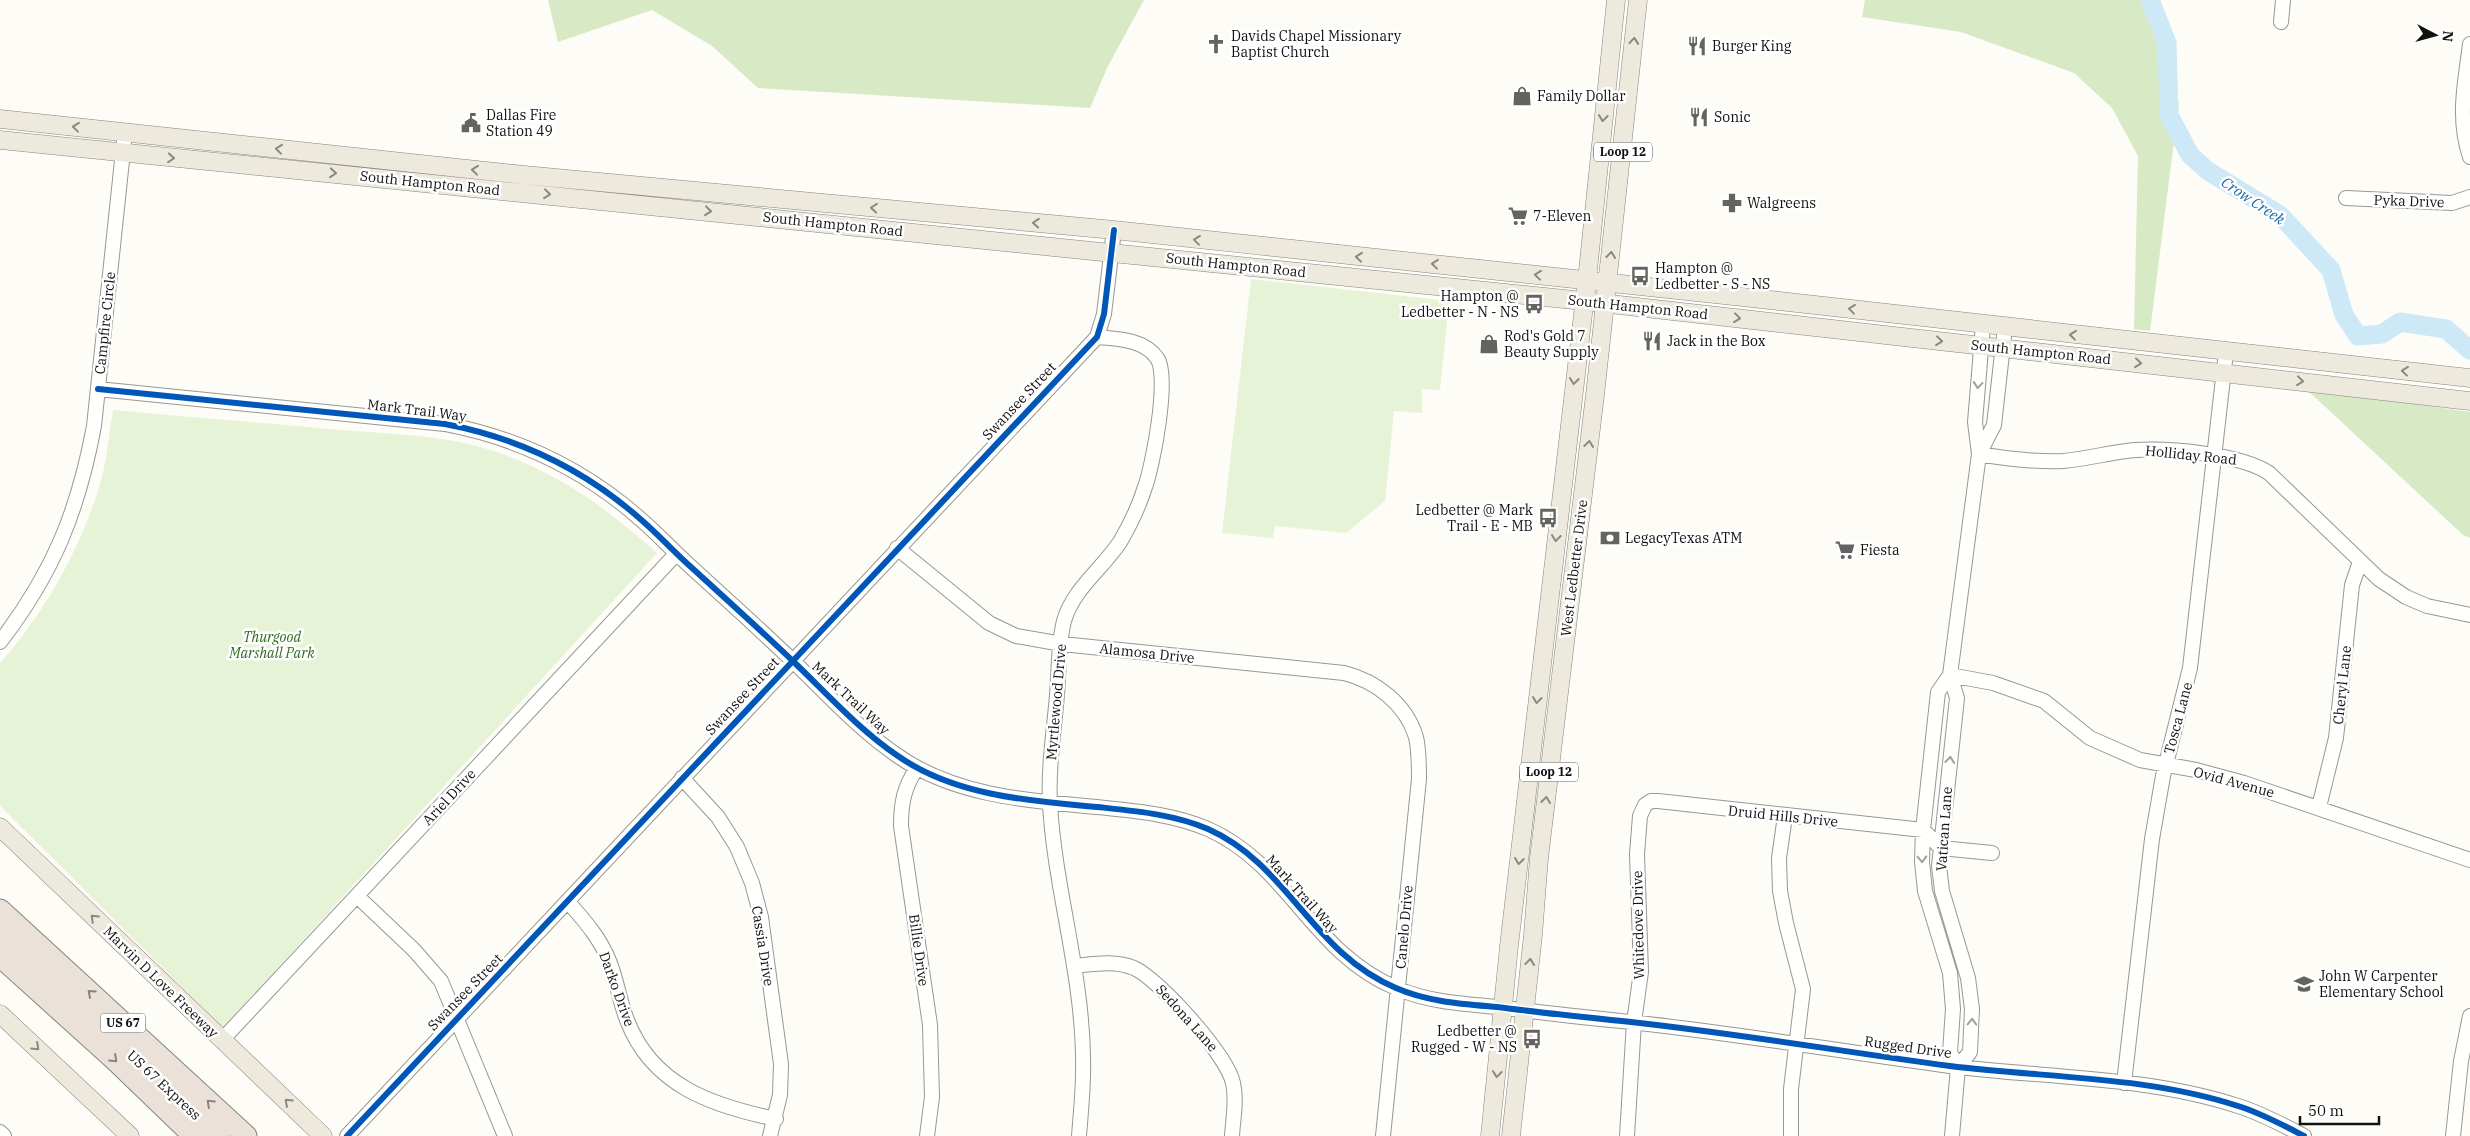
<svg xmlns="http://www.w3.org/2000/svg" width="2470" height="1136" font-family="'IBM Plex Serif',serif">
<style>
.green{fill:#e7f3d7}
.forest{fill:#d8eac5}
.lines{fill:none;stroke-linecap:round;stroke-linejoin:round}
.river{stroke:#cde8f7;stroke-width:19}
.minor-casing{stroke:#979795;stroke-width:16}
.major-casing{stroke:#858482;stroke-width:19}
.highway-casing{stroke:#858482;stroke-width:23}
.minor{stroke:#fffffe;stroke-width:14}
.major{stroke:#ede9dc;stroke-width:18}
.highway{stroke:#eae1d8;stroke-width:21}
.cycleway-casing{stroke:#fff;stroke-width:9}
.cycleway{stroke:#0057b8;stroke-width:6}
.oneway{stroke:#8a8881}
.oneway2{stroke:#a0a09f}
.oneway3{stroke:#88837e}
.labels{text-anchor:middle;stroke-width:5;stroke-linejoin:round;paint-order:stroke}
.shield{fill:#fff;stroke:#585858;stroke-width:1}
.shield-label{font-size:12px;font-weight:bold;fill:#111}
.poi-label{font-size:14px;fill:#111;stroke:#fff;text-anchor:start}
.street-label{font-size:14px;fill:#111;stroke:#fff}
.park-label{font-size:14px;font-style:italic;fill:#2f6b1f;stroke:#fff}
.water-label{font-size:15px;font-style:italic;fill:#1768a6;stroke:#fff}
</style>
<rect width="100%" height="100%" fill="#fdfcf7"/>
<path class="green" d="M1251 279 1449 301 1440 390 1422 389V413L1394 411 1385 501 1346 533 1275 526 1273 538 1222 533Z
M113 410C189 417 264 423 340 430 391 434 445 435 494 451 558 473 607 508 657 553L223 1028 0 806V663C45 613 82 546 101 481 107 459 109 434 113 410Z"/>
<path class="forest" d="M548 0H1144L1108 66 1090 108 758 88 712 46 652 10 558 42Z
M1865 0H2153L2164 26 2167 100 2179 102 2150 331 2134 329 2138 156 2112 108 2074 73 1961 32 1862 17Z
M2305 388 2470 412V538L2463 535Z"/>
<g class="lines">
<path class="river" d="M2150 0 2167 43 2169 115 2190 155 2208 171 2280 215 2331 270 2344 315 2358 336 2382 334 2400 322 2446 329 2470 350"/>
<defs>
<path id="minor" d="M2281 22 2283 0
M2470 44C2465 84 2457 118 2470 157
M2346 198 2452 203 2470 197
M98 389 445 424C518 438 582 468 638 517 657 533 673 551 691 567 727 600 763 632 798 666 830 697 861 731 898 756 955 796 1030 801 1097 807 1135 811 1173 814 1208 829 1289 865 1311 952 1396 988 1428 1002 1463 1004 1497 1007 1535 1012 1573 1016 1611 1020 1724 1031 1837 1051 1950 1066 2046 1078 2146 1076 2238 1106 2261 1113 2283 1125 2304 1136
M1979 454C2007 459 2034 462 2063 461 2087 459 2111 452 2135 450 2171 448 2240 454 2269 473L2379 579 2406 597 2427 606 2470 615
M1979 454 1994 425 2005 327
M897 548 989 623 1016 636 1062 644 1344 673C1376 681 1406 704 1416 737 1419 750 1419 765 1419 779L1383 1136
M0 642C53 573 78 512 94 426L125 132
M1950 675 1993 683 2044 701 2090 738 2140 760 2196 770 2244 783 2470 860
M1950 675 1938 692 1923 830 1922 862 1925 891 1950 973 1953 1009 1950 1052 1958 1067 1952 1136
M917 768C904 787 901 803 901 826L930 1025 932 1097 927 1136
M682 778 718 817 737 847 752 883 761 917 781 1064 780 1095 770 1136
M2319 807 2336 738 2352 585 2360 562
M1785 816 1779 858 1780 891 1786 923 1803 989 1791 1089V1136
M357 896 414 950 441 981 505 1136
M568 902C587 923 605 944 613 972 618 988 621 1005 627 1020 652 1086 713 1106 776 1119
M1074 966C1094 964 1115 960 1134 968 1160 980 1227 1055 1233 1083 1237 1100 1233 1119 1232 1136
M222 1040 676 554
M1958 1067 1970 1052 1972 1009 1968 978 1942 891 1939 866 1957 698 1950 675 1979 454 1975 422 1983 325
M2124 1083 2152 839 2163 776 2190 668 2226 352
M0 1132 4 1136
M347 1136 1097 337 1104 314 1114 230
M1079 1136C1081 1110 1084 1083 1083 1057 1082 972 1055 889 1050 805 1048 768 1054 731 1057 695 1059 671 1058 644 1064 621 1073 589 1102 569 1120 542 1130 525 1139 506 1145 487 1153 465 1170 376 1157 358 1144 339 1117 339 1097 337
M1627 1136 1634 1022 1641 972 1637 854 1640 816 1645 805 1651 801H1658L1923 830 1941 848 1992 853
M2453 1136 2461 1061 2470 1016"/>
<path id="major" d="M0 119 524 175 1114 230 1743 297 2470 378
M0 140 1584 301 2470 401
M0 827 323 1136
M0 1014 130 1136
M1490 1136 1509 946 1587 280 1616 0
M1511 1136 1533 935 1539 858 1595 395 1638 0"/>
<path id="highway" d="M0 910 246 1136
M0 933 219 1136
M0 956 114 1059 194 1136"/>
</defs>
<use href="#minor" class="minor-casing"/>
<use href="#major" class="major-casing"/>
<use href="#highway" class="highway-casing"/>
<use href="#minor" class="minor"/>
<use href="#major" class="major"/>
<use href="#highway" class="highway"/>
<defs>
<path id="cycleway" d="M98 389 445 424C518 438 582 468 638 517 657 533 673 551 691 567 727 600 763 632 798 666 830 697 861 731 898 756 955 796 1030 801 1097 807 1135 811 1173 814 1208 829 1289 865 1311 952 1396 988 1428 1002 1463 1004 1497 1007 1535 1012 1573 1016 1611 1020 1724 1031 1837 1051 1950 1066 2046 1078 2146 1076 2238 1106 2261 1113 2283 1125 2304 1136
M347 1136 1097 337 1104 314 1114 230"/>
</defs>
<use href="#cycleway" class="cycleway-casing"/>
<use href="#cycleway" class="cycleway"/>
</g>
<defs><path id="oneway-chevron" d="M-2-3.5L2.5 0L-2 3.5" fill="none" stroke-width="1.6" stroke-linecap="round" stroke-linejoin="round" transform="scale(1.25)"/></defs>
<g class="oneway">
<use href="#oneway-chevron" transform="translate(1634 41) rotate(-85)"/>
<use href="#oneway-chevron" transform="translate(1603 118) rotate(96)"/>
<use href="#oneway-chevron" transform="translate(76 127) rotate(-174)"/>
<use href="#oneway-chevron" transform="translate(279 149) rotate(-174)"/>
<use href="#oneway-chevron" transform="translate(171 158) rotate(5)"/>
<use href="#oneway-chevron" transform="translate(475 170) rotate(-174)"/>
<use href="#oneway-chevron" transform="translate(333 173) rotate(5)"/>
<use href="#oneway-chevron" transform="translate(547 194) rotate(6)"/>
<use href="#oneway-chevron" transform="translate(874 208) rotate(-175)"/>
<use href="#oneway-chevron" transform="translate(708 211) rotate(6)"/>
<use href="#oneway-chevron" transform="translate(1036 223) rotate(-175)"/>
<use href="#oneway-chevron" transform="translate(1197 240) rotate(-173)"/>
<use href="#oneway-chevron" transform="translate(1611 255) rotate(-84)"/>
<use href="#oneway-chevron" transform="translate(1359 257) rotate(-174)"/>
<use href="#oneway-chevron" transform="translate(1435 264) rotate(-174)"/>
<use href="#oneway-chevron" transform="translate(1538 275) rotate(-174)"/>
<use href="#oneway-chevron" transform="translate(1852 309) rotate(-173)"/>
<use href="#oneway-chevron" transform="translate(1737 318) rotate(7)"/>
<use href="#oneway-chevron" transform="translate(2073 335) rotate(-174)"/>
<use href="#oneway-chevron" transform="translate(1939 341) rotate(6)"/>
<use href="#oneway-chevron" transform="translate(2138 363) rotate(6)"/>
<use href="#oneway-chevron" transform="translate(2405 371) rotate(-174)"/>
<use href="#oneway-chevron" transform="translate(1574 381) rotate(97)"/>
<use href="#oneway-chevron" transform="translate(2300 381) rotate(6)"/>
<use href="#oneway-chevron" transform="translate(1589 444) rotate(-83)"/>
<use href="#oneway-chevron" transform="translate(1556 538) rotate(97)"/>
<use href="#oneway-chevron" transform="translate(1537 700) rotate(97)"/>
<use href="#oneway-chevron" transform="translate(1546 800) rotate(-83)"/>
<use href="#oneway-chevron" transform="translate(1519 861) rotate(97)"/>
<use href="#oneway-chevron" transform="translate(94 918) rotate(-136)"/>
<use href="#oneway-chevron" transform="translate(1530 962) rotate(-84)"/>
<use href="#oneway-chevron" transform="translate(36 1047) rotate(43)"/>
<use href="#oneway-chevron" transform="translate(1497 1074) rotate(96)"/>
<use href="#oneway-chevron" transform="translate(288 1102) rotate(-137)"/>
</g>
<g class="oneway2">
<use href="#oneway-chevron" transform="translate(1978 385) rotate(95)"/>
<use href="#oneway-chevron" transform="translate(1950 760) rotate(-84)"/>
<use href="#oneway-chevron" transform="translate(1922 859) rotate(88)"/>
<use href="#oneway-chevron" transform="translate(1972 1022) rotate(-88)"/>
</g>
<g class="oneway3">
<use href="#oneway-chevron" transform="translate(91 993) rotate(-138)"/>
<use href="#oneway-chevron" transform="translate(114 1059) rotate(43)"/>
<use href="#oneway-chevron" transform="translate(210 1103) rotate(-137)"/>
</g>
<defs>
<symbol id="church-bare" viewBox="-9 -9 18 18"><path d="M-1.2-6h2.4v3.5h3.3v2.4h-3.3V6h-2.4V-.1h-3.3v-2.4h3.3Z" fill="#646362" stroke="#fff" stroke-width="2.5" paint-order="stroke"/></symbol>
<symbol id="restaurant-bare" viewBox="-9 -9 18 18"><path d="M-5-6h1v4h1v-4h1v4h1v-4h1v5L-1.5 .5V6h-2V.5L-5-1ZM5-6V6H3V1.5H1.5Q1.5-4 5-6Z" fill="#646362" stroke="#fff" stroke-width="2.5" paint-order="stroke"/></symbol>
<symbol id="shop-bare" viewBox="-9 -9 18 18"><path d="M-5-2.5h2.3a2.7 3.5 0 0 1 5.4 0H5L5.5 6h-11ZM-1.5-2.5h3a1.5 2.3 0 0 0-3 0Z" fill="#646362" stroke="#fff" stroke-width="2.5" paint-order="stroke"/></symbol>
<symbol id="civic-bare" viewBox="-9 -9 18 18"><path d="M-.6-6.5H3V-4.5H.6V-3L4-1V1h2V6H-6V1h2V-1L-.6-3ZM-1.2 2.5V6h2.4V2.5Z" fill="#646362" stroke="#fff" stroke-width="2.5" paint-order="stroke"/></symbol>
<symbol id="pharmacy-bare" viewBox="-9 -9 18 18"><path d="M-2-6h4v4h4v4h-4v4h-4v-4h-4v-4h4Z" fill="#646362" stroke="#fff" stroke-width="2.5" paint-order="stroke"/></symbol>
<symbol id="supermarket-bare" viewBox="-9 -9 18 18"><path d="M-6-5.5h2.5l.6 2H6L4.5 2H-2.5L-4.4-4H-6ZM-1.5 3.2a1.3 1.3 0 1 0 .1 0ZM3 3.2a1.3 1.3 0 1 0 .1 0Z" fill="#646362" stroke="#fff" stroke-width="2.5" paint-order="stroke"/></symbol>
<symbol id="bus-bare" viewBox="-9 -9 18 18"><path d="M-5-6H5V4H4V6H2V4H-2V6H-4V4H-5ZM-3.5-4V0h7V-4ZM-3.5 1.2v1.5H-2V1.2ZM2 1.2v1.5H3.5V1.2Z" fill="#646362" stroke="#fff" stroke-width="2.5" paint-order="stroke"/></symbol>
<symbol id="bank-bare" viewBox="-9 -9 18 18"><path d="M-6-4H6V4H-6ZM0-2.3a2.3 2.3 0 1 0 0 4.6a2.3 2.3 0 1 0 0-4.6Z" fill="#646362" stroke="#fff" stroke-width="2.5" paint-order="stroke"/></symbol>
<symbol id="school-bare" viewBox="-9 -9 18 18"><path d="M0-5L7-2L0 1L-7-2ZM-4 1L0 2.5L4 1V4Q0 6-4 4Z" fill="#646362" stroke="#fff" stroke-width="2.5" paint-order="stroke"/></symbol>
</defs>
<g fill-rule="evenodd">
<use href="#church-bare" x="1202" y="30" width="28" height="28"/>
<use href="#restaurant-bare" x="1683" y="32" width="28" height="28"/>
<use href="#shop-bare" x="1508" y="82" width="28" height="28"/>
<use href="#restaurant-bare" x="1685" y="103" width="28" height="28"/>
<use href="#civic-bare" x="457" y="109" width="28" height="28"/>
<use href="#pharmacy-bare" x="1718" y="189" width="28" height="28"/>
<use href="#supermarket-bare" x="1504" y="202" width="28" height="28"/>
<use href="#bus-bare" x="1626" y="262" width="28" height="28"/>
<use href="#bus-bare" x="1520" y="290" width="28" height="28"/>
<use href="#restaurant-bare" x="1638" y="327" width="28" height="28"/>
<use href="#shop-bare" x="1475" y="330" width="28" height="28"/>
<use href="#bus-bare" x="1534" y="504" width="28" height="28"/>
<use href="#bank-bare" x="1596" y="524" width="28" height="28"/>
<use href="#supermarket-bare" x="1831" y="536" width="28" height="28"/>
<use href="#school-bare" x="2290" y="970" width="28" height="28"/>
<use href="#bus-bare" x="1518" y="1025" width="28" height="28"/>
</g>
<g class="labels">
<g class="shield">
<rect x="1594" y="142.5" width="58" height="19" rx="4"/>
<rect x="1520" y="762.5" width="58" height="19" rx="4"/>
<rect x="100.5" y="1013.5" width="45" height="19" rx="4"/>
</g>
<g class="shield-label">
<text x="1623" y="156">Loop 12</text>
<text x="1549" y="776">Loop 12</text>
<text x="123" y="1027">US 67</text>
</g>
<g class="poi-label">
<text x="1231" y="41">Davids Chapel Missionary<tspan x="1231" dy="16">Baptist Church</tspan></text>
<text x="1712" y="51">Burger King</text>
<text x="1537" y="101">Family Dollar</text>
<text x="486" y="120">Dallas Fire<tspan x="486" dy="16">Station 49</tspan></text>
<text x="1714" y="122">Sonic</text>
<text x="1747" y="208">Walgreens</text>
<text x="1533" y="221">7-Eleven</text>
<text x="1655" y="273">Hampton @<tspan x="1655" dy="16">Ledbetter - S - NS</tspan></text>
<text x="1519" y="301" text-anchor="end">Hampton @<tspan x="1519" dy="16">Ledbetter - N - NS</tspan></text>
<text x="1504" y="341">Rod's Gold 7<tspan x="1504" dy="16">Beauty Supply</tspan></text>
<text x="1667" y="346">Jack in the Box</text>
<text x="1533" y="515" text-anchor="end">Ledbetter @ Mark<tspan x="1533" dy="16">Trail - E - MB</tspan></text>
<text x="1625" y="543">LegacyTexas ATM</text>
<text x="1860" y="555">Fiesta</text>
<text x="2319" y="981">John W Carpenter<tspan x="2319" dy="16">Elementary School</tspan></text>
<text x="1517" y="1036" text-anchor="end">Ledbetter @<tspan x="1517" dy="16">Rugged - W - NS</tspan></text>
</g>
<g class="street-label">
<text transform="translate(430 183) rotate(6)" y="5">South Hampton Road</text>
<text transform="translate(2409 201) rotate(2)" y="5">Pyka Drive</text>
<text transform="translate(833 224) rotate(6)" y="5">South Hampton Road</text>
<text transform="translate(1236 265) rotate(6)" y="5">South Hampton Road</text>
<text transform="translate(1638 307) rotate(6)" y="5">South Hampton Road</text>
<text transform="translate(105 323) rotate(-84)" y="5">Campfire Circle</text>
<text transform="translate(2041 352) rotate(6)" y="5">South Hampton Road</text>
<text transform="translate(1019 401) rotate(-47)" y="5">Swansee Street</text>
<text transform="translate(417 410) rotate(7)" y="5">Mark Trail Way</text>
<text transform="translate(2191 455) rotate(6)" y="5">Holliday Road</text>
<text transform="translate(1574 568) rotate(-83)" y="5">West Ledbetter Drive</text>
<text transform="translate(1147 653) rotate(6)" y="5">Alamosa Drive</text>
<text transform="translate(2342 685) rotate(-84)" y="5">Cheryl Lane</text>
<text transform="translate(742 696) rotate(-47)" y="5">Swansee Street</text>
<text transform="translate(851 698) rotate(43)" y="5">Mark Trail Way</text>
<text transform="translate(1056 702) rotate(-85)" y="5">Myrtlewood Drive</text>
<text transform="translate(2178 718) rotate(-75)" y="5">Tosca Lane</text>
<text transform="translate(2234 782) rotate(15)" y="5">Ovid Avenue</text>
<text transform="translate(449 797) rotate(-47)" y="5">Ariel Drive</text>
<text transform="translate(1783 816) rotate(6)" y="5">Druid Hills Drive</text>
<text transform="translate(1944 829) rotate(-86)" y="5">Vatican Lane</text>
<text transform="translate(1302 894) rotate(48)" y="5">Mark Trail Way</text>
<text transform="translate(1638 925) rotate(-91)" y="5">Whitedove Drive</text>
<text transform="translate(1404 927) rotate(-85)" y="5">Canelo Drive</text>
<text transform="translate(763 946) rotate(81)" y="5">Cassia Drive</text>
<text transform="translate(919 950) rotate(82)" y="5">Billie Drive</text>
<text transform="translate(161 982) rotate(44)" y="5">Marvin D Love Freeway</text>
<text transform="translate(617 989) rotate(70)" y="5">Darko Drive</text>
<text transform="translate(465 992) rotate(-46)" y="5">Swansee Street</text>
<text transform="translate(1187 1018) rotate(48)" y="5">Sedona Lane</text>
<text transform="translate(1908 1047) rotate(8)" y="5">Rugged Drive</text>
<text transform="translate(164 1085) rotate(43)" y="5">US 67 Express</text>
</g>
<g class="park-label">
<text x="272" y="642">Thurgood<tspan x="272" dy="16">Marshall Park</tspan></text>
</g>
<g class="water-label">
<text transform="translate(2253 201) rotate(34)" y="5">Crow Creek</text>
</g>
</g>
<g transform="translate(2435 35) rotate(96)" stroke="#ffffff" stroke-width="4" paint-order="stroke">
<path d="M0-4L9 19L0 12L-9 19Z" fill="#111111"/>
<text y="-8" font-size="14" font-weight="bold" text-anchor="middle" fill="#111111">N</text>
</g>
<path d="M2300 1116v8h79v-8" fill="none" stroke="#111111" stroke-width="2.5"/>
<text x="2308" y="1116" font-size="15" fill="#111111" stroke="#ffffff" stroke-width="4" paint-order="stroke">50 m</text>
</svg>
